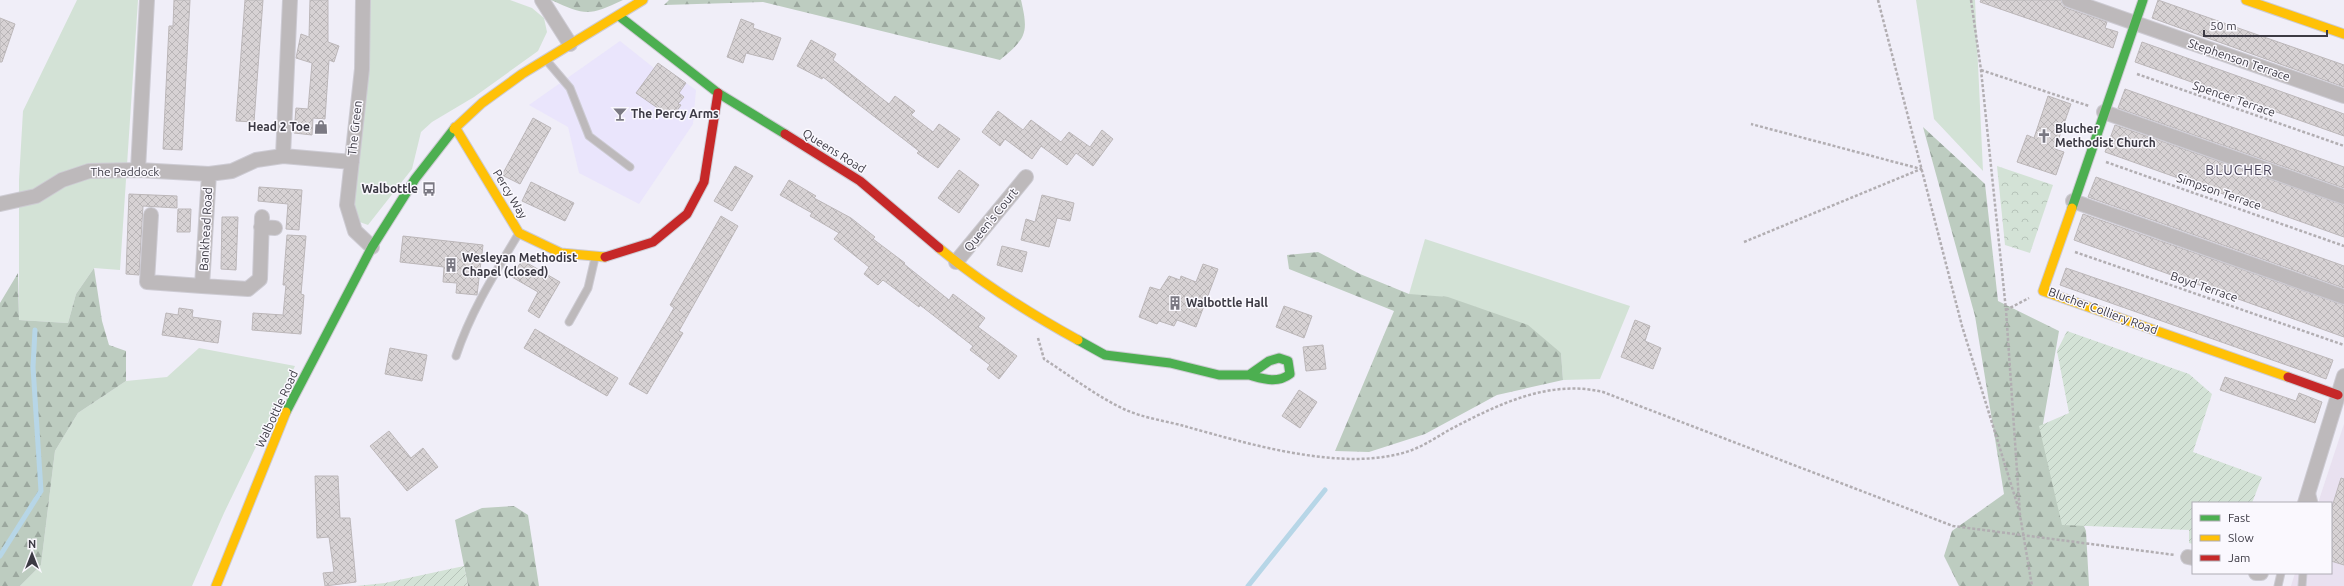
<svg xmlns="http://www.w3.org/2000/svg" width="2344" height="586" font-family="Ubuntu,sans-serif">
<style>
.built{fill:#eae5fc}
.industrial{fill:#e9e1f0}
.grass{fill:#d3e2d6}
.forest{fill:url(#forest-firs)}
.park{fill:url(#park-crowns)}
.garden{fill:url(#garden-furrows)}
.lines{fill:none;stroke-linecap:round;stroke-linejoin:round}
.stream{stroke:#b7d6e7;stroke-width:5}
.building{fill:url(#building-cross-hatch);stroke:#bcb7b9}
.lane-casing{stroke:#cdcbd3;stroke-width:9}
.street-casing{stroke:#cdcbd3;stroke-width:16}
.fast-casing{stroke:#cdcbd3;stroke-width:11}
.slow-casing{stroke:#cdcbd3;stroke-width:11}
.jam-casing{stroke:#cdcbd3;stroke-width:11}
.path{stroke:#b2aeb2;stroke-width:2.5;stroke-dasharray:3 2;stroke-linecap:butt}
.lane{stroke:#bdb9bb;stroke-width:7}
.street{stroke:#bdb9bb;stroke-width:14}
.fast{stroke:#4caf50;stroke-width:9}
.slow{stroke:#ffc107;stroke-width:9}
.jam{stroke:#c62828;stroke-width:9}
.labels{text-anchor:middle;stroke-width:3;stroke-linejoin:round;paint-order:stroke}
.street-label{font-size:12px;fill:#3c3a44;stroke:#faf8fe}
.poi-label{font-size:12px;font-weight:bold;fill:#3c3a44;stroke:#faf8fe;text-anchor:start}
.quarter-label{font-size:14px;letter-spacing:1px;fill:#494459;stroke:#faf8fe}
</style>
<defs>
<pattern id="forest-firs" width="22" height="20" patternUnits="userSpaceOnUse"><rect width="22" height="20" fill="#bdccc0"/><path d="M5 1l3.5 6h-7zM16 11l3.5 6h-7z" fill="#9ba79e"/></pattern>
<pattern id="park-crowns" width="20" height="18" patternUnits="userSpaceOnUse"><rect width="20" height="18" fill="#d3e2d6"/><path d="M2 6a3 3 0 1 1 6 0M12 15a3 3 0 1 1 6 0" fill="none" stroke="#b6c3b9"/></pattern>
<pattern id="garden-furrows" width="10" height="10" patternUnits="userSpaceOnUse"><rect width="10" height="10" fill="#d3e2d6"/><path d="M-1 1l2-2M0 10L10 0M9 11l2-2" fill="none" stroke="#b6c3b9"/></pattern>
<pattern id="building-cross-hatch" width="8" height="8" patternUnits="userSpaceOnUse"><rect width="8" height="8" fill="#d7d2d4"/><path d="M0 0l8 8M0 8l8-8" fill="none" stroke="#b9b5b7"/></pattern>
</defs>
<rect width="100%" height="100%" fill="#f0eef8"/>
<path class="built" d="M620 41 654 68 658 63 696 90 693 124 639 204 579 173 568 127 529 105Z"/>
<path class="industrial" d="M2344 424V586H2291L2295 573H2331V503H2318Z"/>
<path class="grass" d="M77 0H138L120 270 94 268 76 294 68 323 19 320V180L23 111Z
M367 0H510L532 8 544 18 547 32 538 51 474 97 432 122 421 132 412 169 368 225 357 221 354 200Z
M1916 0H1975L1983 171 1934 119Z
M1425 239 1630 306 1600 379 1563 380 1561 353 1409 294Z
M199 348 295 366 224 513 192 586H20L41 565 55 451 78 413 126 381 167 377Z"/>
<path class="forest" d="M551 0H623C589 16 586 16 551 0Z
M669 0H1021C1029 34 1026 38 1000 60L763 2 664 5Z
M1923 127 1985 184 1998 301 2059 331 2043 424 2086 531 2089 586H1959L1944 556 1952 531 2004 494 1975 316Z
M1318 252 1360 274 1409 294 1448 297 1528 325 1561 353 1563 380 1497 395 1425 434 1369 452 1335 451 1394 311 1289 269 1287 255Z
M94 268 102 321 109 345 126 351V381L78 413 55 451 41 565 20 586H0V303L18 273 19 320 68 323 76 294Z
M514 506 528 515 539 586H468L455 520 482 508Z"/>
<path class="park" d="M1997 166 2053 185 2030 253 2005 245Z"/>
<path class="garden" d="M2067 331 2189 374 2212 394 2193 452 2262 477 2252 503H2193V544L2189 543V530L2062 525 2039 426 2069 413 2057 351Z
M464 566 468 586H356L385 583Z"/>
<g class="lines">
<path class="stream" d="M0 556 41 491 33 367 35 330
M1248 586 1325 490"/>
</g>
<path class="building" d="M174 0H190L182 150 163 149 169 26H173Z
M245 0H263L254 122 236 121Z
M310 0H328V42L339 46 334 62 329 60 325 119 313 118 312 135 294 133 296 108 308 109 312 63 296 58 301 34 309 37Z
M1981 0H2061L2066 8 2107 22 2105 28 2118 32 2113 48 1980 2Z
M2158 0 2344 65V87L2152 18Z
M0 18 15 24 2 62H0Z
M741 19 754 24 753 28 781 38 773 60 746 53 743 63 727 57Z
M811 40 836 54 833 60 889 104 895 96 915 111 911 115 933 132 939 124 960 139 938 168 917 153 919 151 823 77 822 79 797 66Z
M2142 42 2344 114V136L2135 62Z
M658 63 686 83 679 93 684 97 678 104 681 105 672 118 636 93Z
M2125 89 2344 167V188L2118 108Z
M2048 96 2071 104 2055 149 2064 152 2056 175 2017 162 2027 135 2034 138Z
M998 111 1023 130 1031 120 1061 142 1069 132 1090 147 1102 130 1113 139 1093 166 1076 153 1067 165 1041 146 1032 159 1005 139 1000 146 982 132Z
M533 118 551 128 520 184 502 175Z
M2115 125 2344 205V237L2105 152Z
M735 166 753 176 732 211 714 201Z
M959 170 979 185 959 213 938 198Z
M2096 177 2344 266V288L2088 197Z
M789 180 816 196 814 198 851 218 875 237 873 239 905 263 904 264 949 300 953 294 985 318 978 327 1017 356 999 379 987 369 990 365 970 350 973 346 920 305 919 307 883 280 878 285 864 274 869 267 834 239 839 233 810 216 812 213 780 195Z
M531 182 574 203 565 221 522 201Z
M259 187 302 190 299 230 286 229 288 204 258 201Z
M129 194 177 196V208L143 206 139 275 126 274Z
M1042 195 1074 203 1070 221 1057 218 1049 247 1021 240 1026 219 1035 222Z
M178 209H191L190 232H177Z
M2083 214 2344 305V337L2074 240Z
M721 216 738 226 679 331 683 333 647 394 629 384 674 308 670 305Z
M222 217H238L236 270 221 269Z
M287 235 306 236 301 294 304 295 301 334 252 330 253 313 283 315 286 285H283Z
M403 236 483 245 477 295 456 293 457 283 443 282 444 267 400 262Z
M1002 246 1027 252 1022 272 997 265Z
M522 260 560 282 539 318 528 311 538 292 512 277Z
M1203 264 1218 269 1196 327 1177 320 1174 326 1159 321 1157 324 1139 317 1150 287 1160 290 1169 276 1180 280 1181 276 1196 282Z
M2066 268 2333 360 2326 379 2060 285Z
M1284 306 1312 316 1304 338 1276 327Z
M179 308 193 310 192 317 221 321 218 343 162 335 166 313 178 315Z
M1635 320 1650 326 1645 341 1661 348 1653 369 1621 357Z
M535 329 618 378 607 396 524 348Z
M1323 345 1326 369 1306 371 1303 347Z
M390 348 427 355 422 381 385 374Z
M2225 377 2296 401 2299 393 2322 402 2315 423 2220 390Z
M1299 390 1317 402 1300 428 1282 416Z
M389 431 411 458 423 448 438 467 407 491 370 446Z
M315 476H338L340 518H350L356 582 325 586 323 573 334 572 329 537 317 538Z
M2341 478 2344 479V565L2331 561V510Z"/>
<g class="lines">
<defs>
<path id="lane" d="M547 61 570 88 589 136 630 167
M569 322 588 288 595 258
M456 356C471 311 495 273 519 233
M2311 491 2314 503
M2278 586 2281 573
M2302 586 2303 573"/>
<path id="street" d="M363 0 362 69 347 205 355 231 372 247
M542 0 570 44
M2069 0 2344 96
M2104 112 2344 197
M283 156 290 0
M138 170 147 0
M209 174 202 286 248 289 260 279 262 217
M2073 201 2344 297
M0 204 36 196 62 180 89 171 138 170 209 174 232 171 256 160 283 156 352 162
M151 215 147 282 202 286
M261 227 275 228
M956 262 1026 177
M2305 503 2344 376
M2188 557 2193 558
M2256 573H2261"/>
<path id="fast" d="M619 16 718 93 785 134
M2072 208 2143 0
M1078 340 1105 355 1170 363 1219 375H1249L1269 361 1279 358 1288 361 1290 374C1277 384 1264 379 1249 375
M286 412 372 247 415 179 454 129"/>
<path id="slow" d="M2246 0 2344 34
M455 127 519 233 561 253 605 257
M454 129 482 103 522 74 643 0
M2072 208 2043 291 2288 377
M939 248C981 283 1029 313 1078 340
M216 586 286 412"/>
<path id="jam" d="M785 134 860 181 939 248
M605 257 653 242 687 214 704 182 718 93
M2288 377 2338 395"/>
</defs>
<use href="#lane" class="lane-casing"/>
<use href="#street" class="street-casing"/>
<use href="#fast" class="fast-casing"/>
<use href="#slow" class="slow-casing"/>
<use href="#jam" class="jam-casing"/>
<path class="path" d="M1878 0 1962 326 2019 510
M1971 0 1981 70 2006 310 2020 515 2032 586
M1981 70 2089 106
M2137 74 2344 146
M2106 162 2344 246
M1744 242 1921 169 1751 124
M2075 252 2344 345
M2006 310 2029 298
M1038 338 1044 359C1069 375 1099 398 1126 410 1144 418 1166 421 1184 426 1249 444 1347 474 1412 450 1425 445 1437 437 1449 430 1497 405 1548 379 1603 392L1953 526 2175 555"/>
<use href="#lane" class="lane"/>
<use href="#street" class="street"/>
<use href="#fast" class="fast"/>
<use href="#slow" class="slow"/>
<use href="#jam" class="jam"/>
</g>
<defs>
<symbol id="bar-bare" viewBox="-9 -9 18 18"><path d="M-6-5H6L.8 .8V4.5H3.5V6h-7V4.5H-.8V.8Z" fill="#7b7983" stroke="#faf8fe" stroke-width="2.5" paint-order="stroke"/></symbol>
<symbol id="shop-bare" viewBox="-9 -9 18 18"><path d="M-5-2.5h2.3a2.7 3.5 0 0 1 5.4 0H5L5.5 6h-11ZM-1.5-2.5h3a1.5 2.3 0 0 0-3 0Z" fill="#7b7983" stroke="#faf8fe" stroke-width="2.5" paint-order="stroke"/></symbol>
<symbol id="church-bare" viewBox="-9 -9 18 18"><path d="M-1.2-6h2.4v3.5h3.3v2.4h-3.3V6h-2.4V-.1h-3.3v-2.4h3.3Z" fill="#7b7983" stroke="#faf8fe" stroke-width="2.5" paint-order="stroke"/></symbol>
<symbol id="bus-bare" viewBox="-9 -9 18 18"><path d="M-5-6H5V4H4V6H2V4H-2V6H-4V4H-5ZM-3.5-4V0h7V-4ZM-3.5 1.2v1.5H-2V1.2ZM2 1.2v1.5H3.5V1.2Z" fill="#7b7983" stroke="#faf8fe" stroke-width="2.5" paint-order="stroke"/></symbol>
<symbol id="building-bare" viewBox="-9 -9 18 18"><path d="M-4-6H4V6H1V3H-1V6H-4ZM-2.5-4.3h1.7v1.8h-1.7ZM.8-4.3h1.7v1.8H.8ZM-2.5-1h1.7V.8h-1.7ZM.8-1h1.7V.8H.8Z" fill="#7b7983" stroke="#faf8fe" stroke-width="2.5" paint-order="stroke"/></symbol>
</defs>
<g fill-rule="evenodd">
<use href="#bar-bare" x="610" y="104" width="20" height="20"/>
<use href="#shop-bare" x="311" y="117" width="20" height="20"/>
<use href="#church-bare" x="2034" y="126" width="20" height="20"/>
<use href="#bus-bare" x="419" y="179" width="20" height="20"/>
<use href="#building-bare" x="441" y="255" width="20" height="20"/>
<use href="#building-bare" x="1165" y="293" width="20" height="20"/>
</g>
<g class="labels">
<g class="street-label">
<text transform="translate(2239 60) rotate(19)" y="4">Stephenson Terrace</text>
<text transform="translate(2234 99) rotate(19)" y="4">Spencer Terrace</text>
<text transform="translate(355 128) rotate(-84)" y="4">The Green</text>
<text transform="translate(834 151) rotate(32)" y="4">Queens Road</text>
<text x="125" y="176">The Paddock</text>
<text transform="translate(2219 192) rotate(19)" y="4">Simpson Terrace</text>
<text transform="translate(510 194) rotate(59)" y="4">Percy Way</text>
<text transform="translate(991 220) rotate(-51)" y="4">Queen's Court</text>
<text transform="translate(206 229) rotate(-87)" y="4">Bankhead Road</text>
<text transform="translate(2204 287) rotate(19)" y="4">Boyd Terrace</text>
<text transform="translate(2103 311) rotate(20)" y="4">Blucher Colliery Road</text>
<text transform="translate(277 409) rotate(-65)" y="4">Walbottle Road</text>
</g>
<g class="poi-label">
<text x="631" y="118">The Percy Arms</text>
<text x="310" y="131" text-anchor="end">Head 2 Toe</text>
<text x="2055" y="133">Blucher<tspan x="2055" dy="14">Methodist Church</tspan></text>
<text x="418" y="193" text-anchor="end">Walbottle</text>
<text x="462" y="262">Wesleyan Methodist<tspan x="462" dy="14">Chapel (closed)</tspan></text>
<text x="1186" y="307">Walbottle Hall</text>
</g>
<g class="quarter-label">
<text x="2239" y="175">BLUCHER</text>
</g>
</g>
<rect x="2192" y="502" width="140" height="72" fill="#faf8fe" stroke="#aeacb4"/>
<rect x="2200" y="515" width="20" height="6" fill="#4caf50" stroke="#aeacb4"/>
<text x="2228" y="522" font-size="12" fill="#3c3a44">Fast</text>
<rect x="2200" y="535" width="20" height="6" fill="#ffc107" stroke="#aeacb4"/>
<text x="2228" y="542" font-size="12" fill="#3c3a44">Slow</text>
<rect x="2200" y="555" width="20" height="6" fill="#c62828" stroke="#aeacb4"/>
<text x="2228" y="562" font-size="12" fill="#3c3a44">Jam</text>
<g transform="translate(32 554)" stroke="#faf8fe" stroke-width="3" paint-order="stroke">
<path d="M0-3L7 15L0 10L-7 15Z" fill="#3c3a44"/>
<text y="-6" font-size="11" font-weight="bold" text-anchor="middle" fill="#3c3a44">N</text>
</g>
<path d="M2204 30v6h123v-6" fill="none" stroke="#3c3a44" stroke-width="2"/>
<text x="2210" y="30" font-size="12" fill="#3c3a44" stroke="#faf8fe" stroke-width="3" paint-order="stroke">50 m</text>
</svg>
